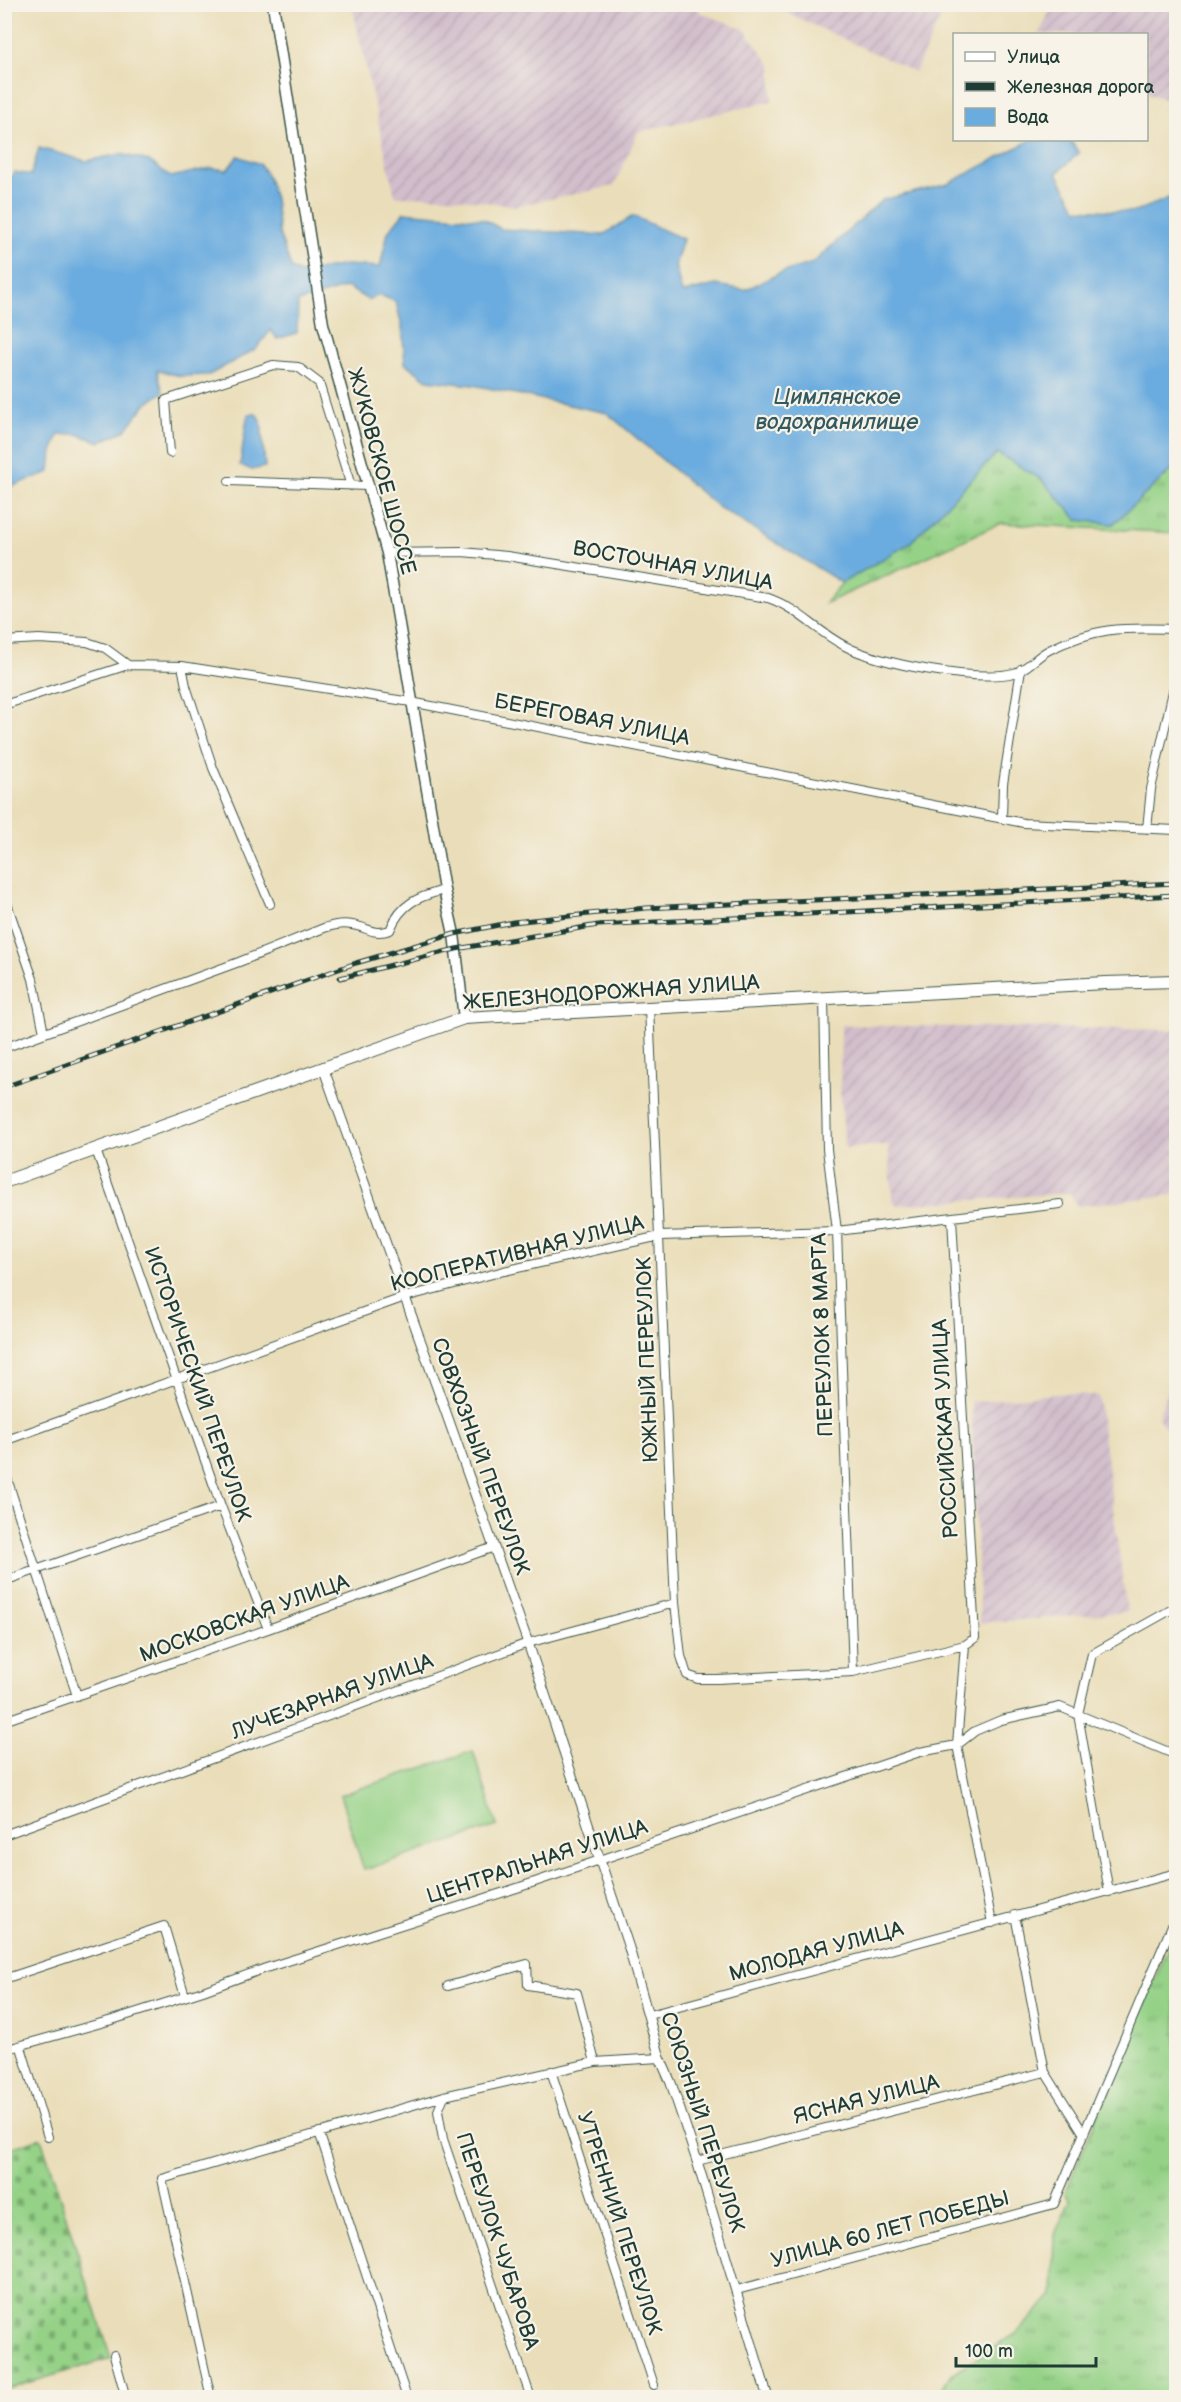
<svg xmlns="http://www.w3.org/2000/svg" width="1181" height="2402" font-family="'Balsamiq Sans',sans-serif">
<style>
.industrial{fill:url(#industrial-furrows)}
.grass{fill:url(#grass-tufts);stroke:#5a885e;stroke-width:1.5}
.cemetery{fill:url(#cemetery-stones);stroke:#5a885e;stroke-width:1.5}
.pitch{fill:#95d287;stroke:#5a885e;stroke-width:1.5}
.water{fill:#6bacdf;stroke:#45748a;stroke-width:1.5}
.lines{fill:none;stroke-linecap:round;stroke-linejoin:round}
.minor-casing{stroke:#3d5548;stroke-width:10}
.tertiary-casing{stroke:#3d5548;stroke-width:11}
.secondary-casing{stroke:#3d5548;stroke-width:13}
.primary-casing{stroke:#3d5548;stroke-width:14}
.minor{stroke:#fff;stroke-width:8}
.tertiary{stroke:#fff;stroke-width:9}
.secondary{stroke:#fff;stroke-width:10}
.primary{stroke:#fff;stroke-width:12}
.rail-casing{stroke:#1f3d34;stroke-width:5}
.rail{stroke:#f7f3e8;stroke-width:3;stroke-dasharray:9;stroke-linecap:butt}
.labels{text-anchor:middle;stroke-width:4.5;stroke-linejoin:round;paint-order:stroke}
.street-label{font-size:21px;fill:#1f3d34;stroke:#f7f3e8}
.water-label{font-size:22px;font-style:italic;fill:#32595f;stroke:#f7f3e8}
</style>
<defs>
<pattern id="industrial-furrows" width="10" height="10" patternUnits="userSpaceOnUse" patternTransform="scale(1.5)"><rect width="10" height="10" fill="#d1bdcb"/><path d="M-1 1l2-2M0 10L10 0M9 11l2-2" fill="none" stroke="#b3a3af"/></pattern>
<pattern id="grass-tufts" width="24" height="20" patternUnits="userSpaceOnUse" patternTransform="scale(1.5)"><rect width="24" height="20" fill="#95d287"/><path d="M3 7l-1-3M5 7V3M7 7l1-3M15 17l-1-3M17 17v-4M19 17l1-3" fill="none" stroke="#79ac6f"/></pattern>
<pattern id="cemetery-stones" width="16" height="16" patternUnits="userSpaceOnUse" patternTransform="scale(1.5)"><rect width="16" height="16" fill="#95d287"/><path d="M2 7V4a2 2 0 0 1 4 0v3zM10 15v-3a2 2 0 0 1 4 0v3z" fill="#79ac6f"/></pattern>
</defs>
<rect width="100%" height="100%" fill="#f7f3e8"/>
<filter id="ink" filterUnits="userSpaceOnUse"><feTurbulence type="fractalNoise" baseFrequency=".0167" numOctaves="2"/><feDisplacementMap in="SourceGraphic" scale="12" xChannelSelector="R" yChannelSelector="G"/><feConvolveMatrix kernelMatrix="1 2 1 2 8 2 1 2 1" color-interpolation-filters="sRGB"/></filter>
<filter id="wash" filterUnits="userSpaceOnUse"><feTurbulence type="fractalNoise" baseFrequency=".008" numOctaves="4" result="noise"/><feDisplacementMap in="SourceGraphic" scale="24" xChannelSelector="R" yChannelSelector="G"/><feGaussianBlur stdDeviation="1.35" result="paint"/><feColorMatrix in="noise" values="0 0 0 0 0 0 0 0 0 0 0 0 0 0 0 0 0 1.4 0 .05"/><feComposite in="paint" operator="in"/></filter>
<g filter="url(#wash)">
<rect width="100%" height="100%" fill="#eadeba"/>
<path class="industrial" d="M352 5H699V12L744 29 772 66V101L638 132 614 186 516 206 447 197 395 196Z
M770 5H946L915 72Z
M1053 5H1176V103L1147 93 1146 34H1039Z
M841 1025 1176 1030V1190L1172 1195 1077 1206 1070 1193 897 1205 893 1201 888 1145 845 1148 840 1089Z
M1176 1374V1440L1158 1418 1172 1377Z
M1066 1393 1098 1396 1127 1612 980 1623 971 1402Z"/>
<path class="grass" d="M997 453 1041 479 1078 520 1113 524 1176 466V533L1001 523 824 604 842 583 910 543Z
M1176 1929V2397H935L955 2371 1016 2334 1053 2295 1055 2234 1070 2201 1065 2193Z"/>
<path class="cemetery" d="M41 2138 111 2358 5 2390V2150Z"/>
<path class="pitch" d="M473 1751 497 1826 364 1870 340 1795Z"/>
<path class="water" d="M1031 140H1070L1079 153 1057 173 1077 209 1135 212 1176 195V466L1113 524 1078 520 1041 479 997 453 910 543 842 583 718 507 607 413 473 385 427 380 405 363 402 326 396 302 380 295 368 300 347 287 298 302 297 333 277 339 271 330 256 349 209 375 180 376 157 370 163 392 145 405 126 430 100 442 77 434 59 435 52 452 50 472 5 489V185L15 172 31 175 39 148 86 161 121 154 149 161 171 177 211 168 227 170 238 156 260 164 268 177 275 199 279 233 291 268 300 273 347 265 380 267 388 232 404 212 483 219 501 229 603 235 633 216 683 239 675 266 682 293 716 285 745 290 780 273 813 263 882 200 948 184Z
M249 414H256L261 420 265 467 252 470 240 465 247 418Z"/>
</g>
<g filter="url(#ink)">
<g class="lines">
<defs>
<path id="minor" d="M170 453 166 400 273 365 298 367 319 383 351 486
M229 481 368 486
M387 553 462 552 507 556 768 598C798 608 817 632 845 646 878 664 978 682 1014 673 1026 670 1037 656 1049 650 1098 626 1123 628 1176 629
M4 641 39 639 87 642 105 648 128 665 182 666 411 702 1024 823 1176 830
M182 666 186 686 213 768 270 904
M4 705 128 665
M1002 818 1003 784 1021 669
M1147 829 1151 789 1176 678
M4 895 33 979 44 1033
M824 998 827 1149 837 1231 853 1672
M649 1007 675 1603 681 1656 687 1675 698 1679H718L853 1672 965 1645 975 1638 952 1218
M4 1048 239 962 324 928C333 925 343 923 352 925 368 927 373 936 390 930 401 903 418 897 444 890
M96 1150 221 1506 268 1629
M4 1441 405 1297 504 1271 660 1236 837 1231 1060 1204
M4 1469 77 1696
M4 1581 221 1506
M965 1645 957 1745 992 1923
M4 1721 268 1629 494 1547
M4 1835 528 1643 675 1603
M1109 1892 1078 1714 1092 1654 1176 1607
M1015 1915 1045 2072 1084 2134
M4 1979 164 1926 185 1996
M448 1986 527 1964 528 1985 577 1993 595 2062
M649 2015 1176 1873
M21 2047 48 2137
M4 2050 112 2020 203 1991 266 1968 517 1888 920 1752 957 1745 975 1731 1001 1720 1060 1707 1176 1755
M551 2071 654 2385
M444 2096 438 2111 443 2139 531 2398
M319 2132 407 2398
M697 2161 1045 2072
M737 2290 1054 2204 1176 1916
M114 2355 126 2398
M211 2398 162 2179 444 2096 595 2062 660 2058"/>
<path id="tertiary" d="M323 1067 528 1643 629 1948 660 2058 671 2083 697 2161 768 2398"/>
<path id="secondary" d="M273 4 323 324 387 553 444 890 454 934 464 1018"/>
<path id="primary" d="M4 1182 464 1018 1105 983 1176 981"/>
</defs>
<use href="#minor" class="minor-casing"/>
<use href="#tertiary" class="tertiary-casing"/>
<use href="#secondary" class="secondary-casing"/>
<use href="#primary" class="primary-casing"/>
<use href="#minor" class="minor"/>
<use href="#tertiary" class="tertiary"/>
<use href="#secondary" class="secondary"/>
<use href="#primary" class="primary"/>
<defs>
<path id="rail" d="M340 978 456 949 598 925 1176 895
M4 1087 356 963 454 934 513 922 646 908 1176 883"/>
</defs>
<use href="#rail" class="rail-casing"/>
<use href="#rail" class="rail"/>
</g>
</g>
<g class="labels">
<g class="street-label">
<text transform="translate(382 471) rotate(75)" y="7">ЖУКОВСКОЕ ШОССЕ</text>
<text transform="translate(673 565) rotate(10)" y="7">ВОСТОЧНАЯ УЛИЦА</text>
<text transform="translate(592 719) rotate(11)" y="7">БЕРЕГОВАЯ УЛИЦА</text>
<text transform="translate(611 992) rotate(-4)" y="7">ЖЕЛЕЗНОДОРОЖНАЯ УЛИЦА</text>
<text transform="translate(517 1253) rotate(-14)" y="7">КООПЕРАТИВНАЯ УЛИЦА</text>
<text transform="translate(822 1335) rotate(-92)" y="7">ПЕРЕУЛОК 8 МАРТА</text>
<text transform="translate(647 1360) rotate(-92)" y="7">ЮЖНЫЙ ПЕРЕУЛОК</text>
<text transform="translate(198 1384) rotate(71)" y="7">ИСТОРИЧЕСКИЙ ПЕРЕУЛОК</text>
<text transform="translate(945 1429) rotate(-93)" y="7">РОССИЙСКАЯ УЛИЦА</text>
<text transform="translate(481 1456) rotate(70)" y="7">СОВХОЗНЫЙ ПЕРЕУЛОК</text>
<text transform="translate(244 1618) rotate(-20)" y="7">МОСКОВСКАЯ УЛИЦА</text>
<text transform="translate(332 1696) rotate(-20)" y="7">ЛУЧЕЗАРНАЯ УЛИЦА</text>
<text transform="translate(537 1861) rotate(-18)" y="7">ЦЕНТРАЛЬНАЯ УЛИЦА</text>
<text transform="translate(816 1951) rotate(-15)" y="7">МОЛОДАЯ УЛИЦА</text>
<text transform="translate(866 2099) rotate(-14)" y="7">ЯСНАЯ УЛИЦА</text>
<text transform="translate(703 2122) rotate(72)" y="7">СОЮЗНЫЙ ПЕРЕУЛОК</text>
<text transform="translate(620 2223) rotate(72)" y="7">УТРЕННИЙ ПЕРЕУЛОК</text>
<text transform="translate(890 2229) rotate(-15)" y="7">УЛИЦА 60 ЛЕТ ПОБЕДЫ</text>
<text transform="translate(498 2241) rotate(72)" y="7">ПЕРЕУЛОК ЧУБАРОВА</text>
</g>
<g class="water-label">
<text x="837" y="404">Цимлянское<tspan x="837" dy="25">водохранилище</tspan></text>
</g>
</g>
<rect width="1181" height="2402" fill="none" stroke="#f7f3e8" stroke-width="24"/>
<rect x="953" y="33" width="195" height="108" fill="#f7f3e8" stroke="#a1aaa0" stroke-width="1.5"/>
<rect x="965" y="52" width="30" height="9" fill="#ffffff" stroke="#a1aaa0" stroke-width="1.5"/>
<text x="1007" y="63" font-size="18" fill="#1f3d34">Улица</text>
<rect x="965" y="82" width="30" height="9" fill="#1f3d34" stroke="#a1aaa0" stroke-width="1.5"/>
<text x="1007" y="93" font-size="18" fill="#1f3d34">Железная дорога</text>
<rect x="965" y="108" width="30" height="18" fill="#6bacdf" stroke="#a1aaa0" stroke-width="1.5"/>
<text x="1007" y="123" font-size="18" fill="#1f3d34">Вода</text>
<path d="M956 2357v9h140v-9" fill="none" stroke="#1f3d34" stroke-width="3"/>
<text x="965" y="2357" font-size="18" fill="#1f3d34" stroke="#f7f3e8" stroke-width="4.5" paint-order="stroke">100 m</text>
</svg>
